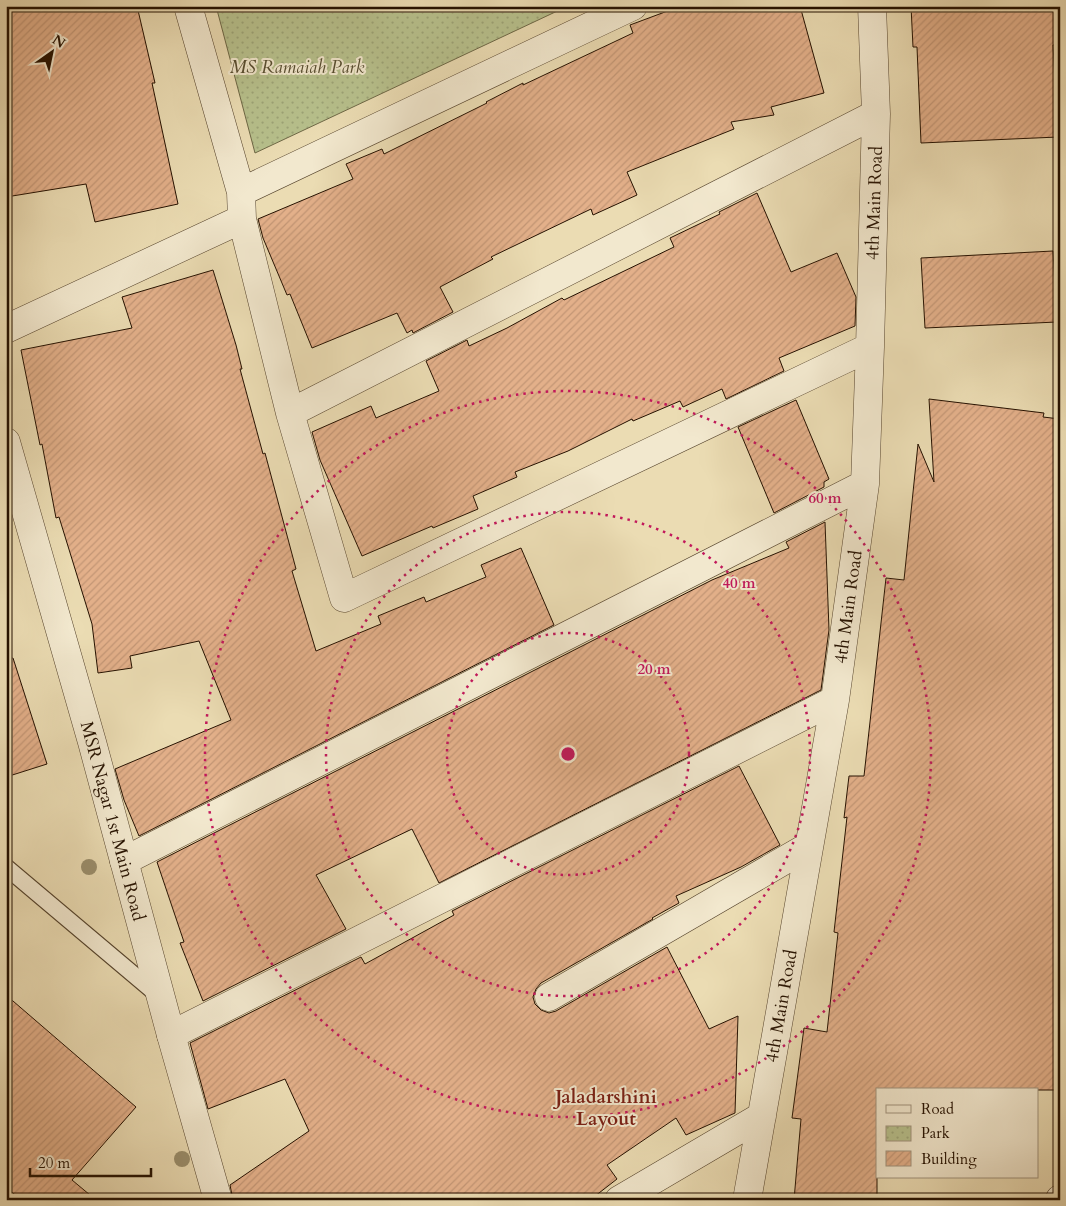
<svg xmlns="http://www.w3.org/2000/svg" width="1066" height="1206" font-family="Cardo,serif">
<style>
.park{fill:url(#park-dots);stroke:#6e6846}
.building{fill:url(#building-hatch);stroke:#251100}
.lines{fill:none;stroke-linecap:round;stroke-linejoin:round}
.service-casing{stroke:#56442d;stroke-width:18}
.minor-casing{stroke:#56442d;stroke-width:29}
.tertiary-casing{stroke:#56442d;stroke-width:29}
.secondary-casing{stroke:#251100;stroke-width:29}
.service{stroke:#f2e8ce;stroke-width:16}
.minor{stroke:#f2e8ce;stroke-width:28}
.tertiary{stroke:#f2e8ce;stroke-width:28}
.secondary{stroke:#f2e8ce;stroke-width:28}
.tree{fill:#9a8e6c}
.ring{fill:none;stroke:#c2185b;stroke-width:2.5;stroke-dasharray:2.5 5}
.labels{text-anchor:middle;stroke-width:4;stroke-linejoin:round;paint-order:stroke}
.park-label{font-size:18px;font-style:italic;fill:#584e31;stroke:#f2e8ce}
.street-label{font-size:18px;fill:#251100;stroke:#f2e8ce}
.neighbourhood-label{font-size:19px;font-weight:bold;fill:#7a1f14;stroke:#f2e8ce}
.centre{fill:#c2185b;stroke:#f2e8ce;stroke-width:2.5}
.ring-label{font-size:15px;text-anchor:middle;font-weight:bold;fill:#c2185b;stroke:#f2e8ce;stroke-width:4;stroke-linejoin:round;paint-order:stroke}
</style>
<defs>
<pattern id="park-dots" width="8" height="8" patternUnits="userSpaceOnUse" patternTransform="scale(1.25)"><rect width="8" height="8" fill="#b7c08c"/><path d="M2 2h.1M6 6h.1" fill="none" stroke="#9da477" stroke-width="1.8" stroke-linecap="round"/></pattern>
<pattern id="building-hatch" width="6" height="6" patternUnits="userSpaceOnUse" patternTransform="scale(1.25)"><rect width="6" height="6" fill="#e3b08a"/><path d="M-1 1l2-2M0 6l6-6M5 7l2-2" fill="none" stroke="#c39675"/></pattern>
</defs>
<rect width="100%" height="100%" fill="#ebdcb3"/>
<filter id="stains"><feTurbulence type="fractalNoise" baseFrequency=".004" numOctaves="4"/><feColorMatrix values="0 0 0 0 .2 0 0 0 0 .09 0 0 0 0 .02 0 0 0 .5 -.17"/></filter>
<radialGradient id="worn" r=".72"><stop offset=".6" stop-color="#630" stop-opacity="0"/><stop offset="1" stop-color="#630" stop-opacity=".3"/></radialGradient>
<path class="park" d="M216 6H568L255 153Z"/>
<path class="building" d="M6 6H137L155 83H152L178 204 95 222 86 184 6 197Z
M681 6H800L824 93 771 107 774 115 731 122 734 129 627 172 637 195 593 215 591 209 491 257 493 259 440 287 453 312 413 333 412 330 407 333 397 313 312 348 290 294 287 295 263 238 258 219 353 179 346 164 382 149 384 154 487 103 486 102 523 83V85L633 33 630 25Z
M911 6H1060V45H1053L1058 137 921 143 917 47H913Z
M757 193 791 272 837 253 856 297 855 326 779 358 784 371 726 399 722 389 683 407 680 401 633 421 632 419 568 451 515 472 517 477 473 496 478 509 433 528 432 526 362 556 320 460 312 432 371 406 376 418 439 391 426 361 467 340 469 346 507 328 562 298 564 300 674 247 670 238 720 214 719 212Z
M1053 251 1057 322 925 328 921 258Z
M213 270 236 345 242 369H240L263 454 265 453 296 569 292 571 316 651 381 624 378 616 424 597 426 602 486 577 481 565 521 548 554 625 139 836 124 800 115 769 231 720 199 641 130 656 132 668 98 673 92 624 59 517 56 518 42 444 40 445 21 350 132 328 122 297Z
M929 399 1044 413 1043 417 1060 419V1090H877V1200H794L801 1119 792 1118 804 1028 827 1032 838 933 834 932 847 817 844 818 849 776H864L886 578 904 580 918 444 934 482Z
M796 400 829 479 824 482V487L774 513 738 427Z
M825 522 829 630 821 690 439 883 412 829 316 875 346 929 203 1001 180 943 184 942 157 862 712 580 789 548 786 542Z
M13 658 47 764 6 777V659Z
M739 766 780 845 741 867 676 896 679 903 652 918 653 919 541 983 536 989 533 997 535 1004 541 1010 549 1013 556 1011 667 947 709 1029 738 1016 735 1113 686 1135 676 1118 607 1165 617 1179 590 1200H233L230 1185 309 1131 285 1079 208 1109 190 1043 361 957 365 964 454 915 452 911Z
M6 995 136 1107 72 1180 96 1200H21L6 1187Z"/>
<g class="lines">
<defs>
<path id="service" d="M6 867 159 996"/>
<path id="minor" d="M188 6 241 192 242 219 290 413 344 598 870 347
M241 192 633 6
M6 329 242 219
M290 413 876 114
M124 861 865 484
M549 997 809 846
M171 1035 835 700
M619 1200 762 1116
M747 1200 835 700 865 484 870 347 876 114 872 6"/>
<path id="tertiary" d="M6 442 92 742 171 1035 218 1200"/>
<path id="secondary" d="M1060 1200V1199"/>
</defs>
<use href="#service" class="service-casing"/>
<use href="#minor" class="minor-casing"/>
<use href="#tertiary" class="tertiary-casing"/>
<use href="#secondary" class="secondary-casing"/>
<use href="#service" class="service"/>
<use href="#minor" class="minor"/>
<use href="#tertiary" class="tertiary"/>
<use href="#secondary" class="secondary"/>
</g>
<g class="tree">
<circle cx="89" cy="867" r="8"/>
<circle cx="182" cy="1159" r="8"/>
</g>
<g class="ring">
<circle cx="568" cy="754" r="121"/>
<circle cx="568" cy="754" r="242"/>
<circle cx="568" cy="754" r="363"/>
</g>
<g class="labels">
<g class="park-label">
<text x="297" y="73">MS Ramaiah Park</text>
</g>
<g class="street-label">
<text transform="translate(874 203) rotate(-88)" y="6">4th Main Road</text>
<text transform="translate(848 607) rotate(-82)" y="6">4th Main Road</text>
<text transform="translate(113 821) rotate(75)" y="6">MSR Nagar 1st Main Road</text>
<text transform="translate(781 1006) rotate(-80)" y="6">4th Main Road</text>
</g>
<g class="neighbourhood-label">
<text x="606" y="1103">Jaladarshini<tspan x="606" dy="22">Layout</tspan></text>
</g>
</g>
<circle cx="568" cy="754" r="8" class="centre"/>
<g class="ring-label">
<text x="825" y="503">60 m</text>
<text x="739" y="588">40 m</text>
<text x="654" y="674">20 m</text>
</g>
<rect width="1066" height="1206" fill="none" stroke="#ebdcb3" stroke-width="25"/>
<rect x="8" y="8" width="1051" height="1191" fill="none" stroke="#251100" stroke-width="2.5"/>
<rect x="12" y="12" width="1041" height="1181" fill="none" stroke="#251100"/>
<rect x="876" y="1088" width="162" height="90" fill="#f2e8ce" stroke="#a0927c"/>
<rect x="886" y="1105" width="25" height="8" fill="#f2e8ce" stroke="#a0927c"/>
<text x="921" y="1114" font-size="15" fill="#251100">Road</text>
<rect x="886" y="1126" width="25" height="15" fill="url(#park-dots)" stroke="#a0927c"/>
<text x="921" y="1138" font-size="15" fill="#251100">Park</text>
<rect x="886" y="1151" width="25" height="15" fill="url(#building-hatch)" stroke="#a0927c"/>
<text x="921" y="1164" font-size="15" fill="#251100">Building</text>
<g transform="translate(52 52) rotate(33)" stroke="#f2e8ce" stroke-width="4" paint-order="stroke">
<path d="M0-4L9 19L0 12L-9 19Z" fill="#251100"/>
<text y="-8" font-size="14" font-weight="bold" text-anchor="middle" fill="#251100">N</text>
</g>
<path d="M30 1168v8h121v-8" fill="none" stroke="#251100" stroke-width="2.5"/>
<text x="38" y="1168" font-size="15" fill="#251100" stroke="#f2e8ce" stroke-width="4" paint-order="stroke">20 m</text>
<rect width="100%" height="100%" filter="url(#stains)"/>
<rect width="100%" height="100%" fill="url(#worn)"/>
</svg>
